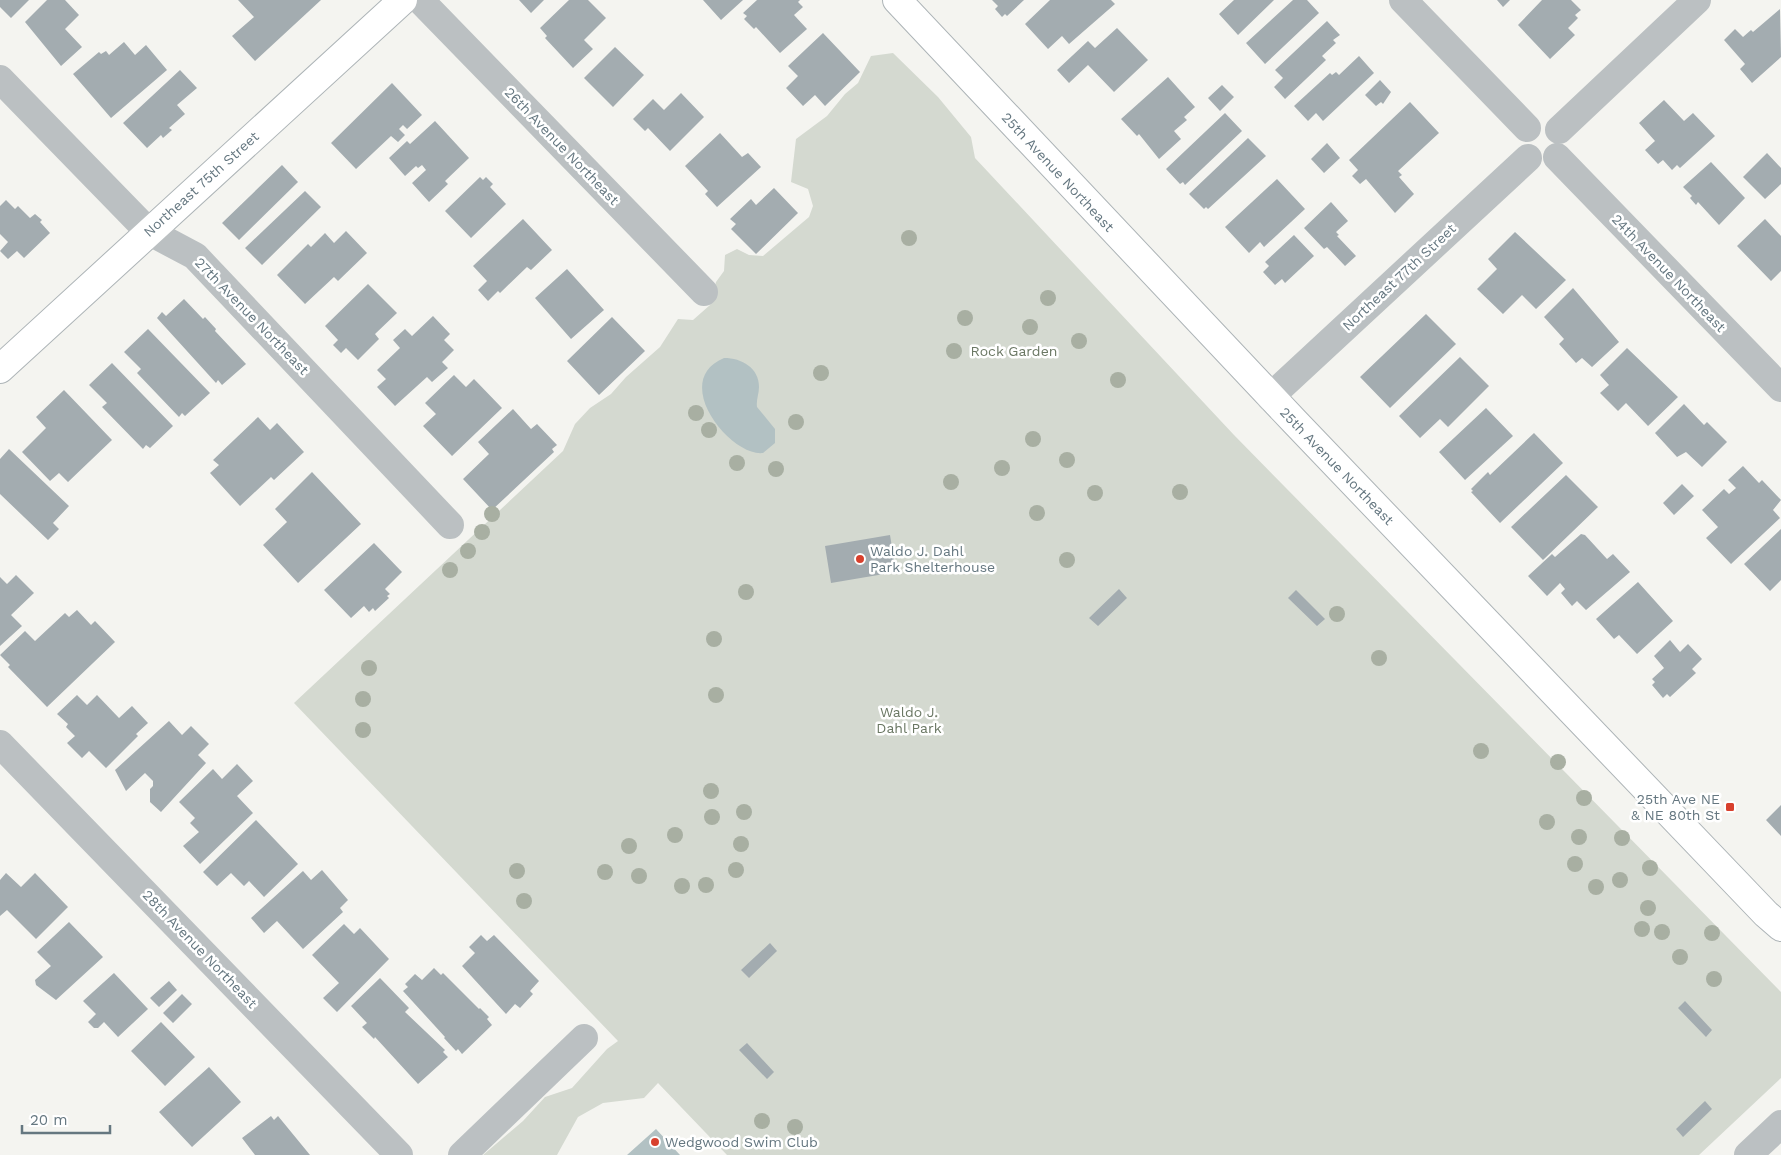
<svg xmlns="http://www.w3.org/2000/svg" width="1781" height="1155" font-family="'Work Sans',sans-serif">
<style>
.green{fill:#d4d9d0}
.water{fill:#b2c1c3}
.building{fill:#a3acb0}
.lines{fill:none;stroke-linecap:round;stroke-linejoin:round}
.secondary-casing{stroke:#adb4b7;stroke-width:30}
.street{stroke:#bbc0c2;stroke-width:28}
.secondary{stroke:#fff;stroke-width:28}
.tree{fill:#a8afa2}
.poi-dot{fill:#d8402d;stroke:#fff;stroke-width:2}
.labels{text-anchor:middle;stroke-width:5;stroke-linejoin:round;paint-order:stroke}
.street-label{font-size:14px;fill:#657780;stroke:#fff}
.park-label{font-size:14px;fill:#6a7763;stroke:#fff}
.poi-label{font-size:14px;fill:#657780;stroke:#fff;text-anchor:start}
</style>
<rect width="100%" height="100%" fill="#f4f4f0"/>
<path class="green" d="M893 53 938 97 971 137 975 158 1234 435 1781 992V1078L1699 1155H727L658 1083 644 1098 603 1103 578 1117 557 1155H483L523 1121 545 1097 572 1088 607 1049 618 1041 294 703 563 451 575 424 590 408 611 394 626 377 660 347 678 319 693 320 710 305 716 282 724 271 725 255 737 249 749 255 763 256 809 217 813 206 808 189 791 182 796 139 827 116 845 94 858 83 871 56Z"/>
<path class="water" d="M724 358C742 358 759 368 759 387 759 394 756 400 757 407L775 429V443L763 453C731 457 669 381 724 358Z
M656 1129 680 1155H627Z"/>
<path class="building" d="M0 0H29L11 18 0 7Z
M47 0H65L79 15 65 29 82 47 61 66 25 22Z
M238 0H321L255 61 232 36 254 17Z
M519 0H544L531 13Z
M569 0H588L606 18 584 40 593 49 573 68 545 38 547 36 540 28Z
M703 0H743L721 20Z
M757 0H800L798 2 803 7 794 15 807 29 780 53 756 27 754 29 744 19 747 16 743 13Z
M992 0H1024L1007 16 1005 14 1002 17 995 9 998 6Z
M1050 0H1111L1115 4 1069 44 1062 36 1048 49 1025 24Z
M1234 0H1274L1238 35 1219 14Z
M1293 0H1307L1319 13 1265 64 1246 43Z
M1497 0H1510L1503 7Z
M1542 0H1571L1581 10 1575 15 1578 18 1568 28 1575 35 1550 59 1518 25Z
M1780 9 1781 57 1752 83 1740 69 1745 64 1724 40 1735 29 1743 37 1751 30 1753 32Z
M1327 21 1340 35 1333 40 1336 43 1322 56 1326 60 1285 99 1274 87 1283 78 1275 70Z
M1117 28 1148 60 1114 92 1088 65 1069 83 1057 70 1088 41 1095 48Z
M823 33 860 72 825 106 815 95 803 106 786 88 798 76 788 66Z
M124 42 135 55 146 45 167 70 111 118 73 74 99 52 101 54 106 51 109 55Z
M615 47 644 75 613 107 584 78Z
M1359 56 1374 73 1323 121 1316 113 1308 121 1294 106 1330 73 1332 75 1336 72 1339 75Z
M180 70 197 88 177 105 185 114 169 128 172 130 163 138 161 135 147 148 123 123Z
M1168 77 1195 107 1184 117 1187 120 1174 131 1181 139 1159 159 1139 134 1137 136 1121 119Z
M1380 80 1391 92 1383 104 1381 102 1376 106 1365 95Z
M392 83 422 115 407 129 403 125 399 129 405 135 398 142 391 136 356 169 331 143Z
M1222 85 1234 97 1220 111 1208 98Z
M681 93 704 117 670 151 648 128 645 131 633 119 653 99 664 110Z
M1664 100 1684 121 1693 113 1715 136 1680 168 1677 165 1672 170 1663 160 1658 164 1645 150 1655 141 1639 123Z
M1410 102 1439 133 1398 171 1402 175 1399 177 1414 194 1395 213 1366 179 1360 184 1352 176 1358 170 1349 160Z
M1225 113 1242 131 1185 185 1183 182 1180 184 1166 169Z
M435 121 469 158 445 181 448 184 429 202 412 183 426 170 422 165 418 168 416 166 405 176 389 158 407 141 410 144Z
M720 133 742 157 748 153 761 167 717 207 705 194 708 191 685 166Z
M1248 138 1266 156 1208 209 1206 207 1204 209 1189 194Z
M1327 143 1340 158 1324 173 1311 159Z
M1767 153 1781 168V184L1765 199 1743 177Z
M1711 162 1745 198 1719 225 1698 202 1696 205 1690 198 1692 196 1683 187Z
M282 165 298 182 239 240 222 223Z
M480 177 483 180 486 177 493 184 490 187 506 204 471 238 445 211Z
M1277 179 1305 209 1264 247 1260 242 1249 253 1225 227Z
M774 188 798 213 756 254 731 229 736 224 730 219 751 199 756 205Z
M305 191 321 207 262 265 245 248Z
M6 200 15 209 18 206 30 218 35 214 42 220 40 222 50 233 24 258 17 251 8 259 0 251 8 242 0 234V206Z
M1331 202 1348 221 1336 232 1339 235 1337 236 1356 256 1345 266 1327 247 1324 249 1304 228Z
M523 219 552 250 531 270 527 267 500 293 498 291 488 301 478 290 487 281 473 266Z
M1765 219 1781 236V271L1771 281 1737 246Z
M346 231 367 253 338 281 334 277 305 304 277 275 308 244 311 247 325 233 334 243Z
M1515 232 1566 280 1536 309 1522 295 1503 314 1477 289 1497 269 1488 259Z
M1294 235 1314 256 1285 283 1282 279 1275 285 1263 272 1269 266 1265 262Z
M567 269 604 310 571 339 535 298Z
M368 284 397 313 375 334 379 339 358 360 346 348 341 353 333 345 338 340 325 326Z
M1573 288 1619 342 1592 367 1582 358 1576 363 1559 344 1564 339 1544 317Z
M184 299 203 319 205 317 216 329 215 331 246 364 222 385 218 380 216 383 157 318 162 312 166 316Z
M1426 314 1456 344 1390 408 1360 377Z
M433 316 450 334 444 340 454 350 442 362 448 368 432 382 427 377 395 406 377 387 386 379 377 370 400 348 393 340 405 329 412 336Z
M612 317 645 351 599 395 567 361Z
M148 329 210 393 185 416 182 413 179 417 137 373 141 369 124 352Z
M1627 348 1678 397 1648 426 1626 403 1618 411 1600 393 1609 385 1600 375Z
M1460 357 1489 386 1448 427 1440 419 1420 438 1399 416Z
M112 363 173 426 150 448 146 445 143 449 102 407 107 403 89 385Z
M454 375 466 387 474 379 502 408 452 456 423 426 436 414 425 403Z
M64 390 112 440 68 482 59 473 50 481 22 452 46 428 36 417Z
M1684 404 1704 425 1707 422 1727 442 1702 467 1686 452 1677 457 1655 433Z
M1486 408 1513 436 1465 480 1439 452Z
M513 409 531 429 537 424 557 445 552 449 554 452 492 510 463 479 489 454 478 442Z
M258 417 270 430 277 423 304 452 274 480 271 477 240 506 210 473 219 465 213 460Z
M1534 433 1563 463 1500 523 1471 492 1473 491 1471 489 1488 472 1490 475Z
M9 449 69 506 53 523 59 529 48 540 0 494V459Z
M1743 466 1759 483 1762 480 1781 500 1773 510 1780 518 1731 564 1706 538 1718 527 1702 510 1724 489 1729 494 1736 488 1728 480Z
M312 472 361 524 298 583 263 545 287 522 275 509Z
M1566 475 1598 507 1543 560 1511 527Z
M1682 484 1694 496 1674 515 1663 503Z
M1781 529V580L1770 591 1744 564Z
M1581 534 1585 535 1607 559 1613 554 1630 572 1586 610 1577 601 1572 606 1561 593 1565 589 1560 583 1547 596 1528 576 1552 554 1555 557Z
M890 535 896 572 831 583 825 546Z
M374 543 402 572 385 589 390 594 387 596 389 598 375 611 373 608 369 612 364 606 351 618 324 590Z
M16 575 34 593 11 615 22 626 0 646V577L7 584Z
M1638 582 1673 621 1637 654 1619 635 1614 639 1596 619Z
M1119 589 1127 598 1098 626 1089 618Z
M1296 590 1325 619 1317 626 1288 598Z
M77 610 91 625 95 621 115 642 47 707 8 667 10 665 0 655 25 631 35 641 65 613 69 617Z
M1670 640 1680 652 1688 644 1702 659 1692 669 1696 673 1670 697 1667 694 1663 698 1652 685 1655 682 1652 679 1664 668 1654 656Z
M77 695 87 705 97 695 119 718 132 706 148 723 136 734 138 736 106 768 89 751 82 758 67 743 75 736 66 727 68 724 57 714Z
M169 721 182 735 191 726 209 744 198 755 206 763 161 812 150 802V789L153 786V781L145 773 126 791 115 770Z
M237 764 253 781 237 796 253 813 200 864 183 846 199 832 190 823 195 818 179 802 213 769 222 779Z
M1781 805V836L1766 820Z
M256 820 298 864 264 897 249 881 244 886 231 873 217 886 203 872Z
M322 870 348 900 340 908 343 912 303 949 277 921 264 933 251 918 303 871 311 880Z
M6 873 21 887 35 873 68 907 36 939 7 910 0 916V880Z
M69 922 103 957 56 1000 36 985 35 980 51 966 37 952Z
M344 924 354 934 360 928 389 959 337 1012 323 998 339 983 312 955Z
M481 935 487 941 494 935 539 981 530 991 533 994 520 1008 515 1004 506 1014 462 966 475 953 469 947Z
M770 943 777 951 749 978 741 970Z
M434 968 441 975 443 973 479 1009 480 1008 489 1017 487 1019 492 1025 462 1054 458 1049 456 1051 444 1038 445 1037 403 991 408 987 405 984 415 974 422 980Z
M114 973 148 1009 118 1037 104 1022 98 1028H94L88 1022 96 1014 83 1001Z
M380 978 409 1008 405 1012 445 1050 443 1052 448 1057 418 1084 375 1037 374 1039 362 1027 367 1023 351 1006Z
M169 981 177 990 159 1007 150 998Z
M182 994 192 1004 173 1023 163 1013Z
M1685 1001 1712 1030 1706 1037 1678 1008Z
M161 1022 195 1057 165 1086 131 1051Z
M747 1043 774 1072 767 1079 739 1050Z
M209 1067 241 1102 192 1147 159 1112Z
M1705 1101 1712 1109 1683 1137 1676 1129Z
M271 1116 274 1120 278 1116 310 1155H255L242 1138Z"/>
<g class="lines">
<defs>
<path id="secondary" d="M897 0 1295 422 1766 914 1781 927
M0 369 403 0"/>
</defs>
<use href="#secondary" class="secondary-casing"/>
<path class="street" d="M420 0 704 292
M1403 0 1527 128
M0 79 148 231 195 256 450 525
M1559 130 1697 0
M1557 157 1781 388
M1270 397 1528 158
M0 744 399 1155
M462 1155 584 1038
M1748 1155 1781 1124"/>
<use href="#secondary" class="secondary"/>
</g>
<g class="tree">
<circle cx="909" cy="238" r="8"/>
<circle cx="1048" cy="298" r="8"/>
<circle cx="965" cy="318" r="8"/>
<circle cx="1030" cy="327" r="8"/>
<circle cx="1079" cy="341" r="8"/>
<circle cx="954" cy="351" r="8"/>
<circle cx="821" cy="373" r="8"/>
<circle cx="1118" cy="380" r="8"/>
<circle cx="696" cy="413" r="8"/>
<circle cx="796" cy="422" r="8"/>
<circle cx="709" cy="430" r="8"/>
<circle cx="1033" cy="439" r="8"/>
<circle cx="1067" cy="460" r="8"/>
<circle cx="737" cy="463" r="8"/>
<circle cx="1002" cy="468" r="8"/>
<circle cx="776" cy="469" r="8"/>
<circle cx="951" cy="482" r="8"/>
<circle cx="1180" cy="492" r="8"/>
<circle cx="1095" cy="493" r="8"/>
<circle cx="1037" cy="513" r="8"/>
<circle cx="492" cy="514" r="8"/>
<circle cx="482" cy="532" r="8"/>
<circle cx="468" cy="551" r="8"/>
<circle cx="1067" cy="560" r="8"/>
<circle cx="450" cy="570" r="8"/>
<circle cx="746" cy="592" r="8"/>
<circle cx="1337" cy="614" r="8"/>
<circle cx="714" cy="639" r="8"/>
<circle cx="1379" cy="658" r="8"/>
<circle cx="369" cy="668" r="8"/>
<circle cx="716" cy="695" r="8"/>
<circle cx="363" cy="699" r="8"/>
<circle cx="363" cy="730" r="8"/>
<circle cx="1481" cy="751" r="8"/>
<circle cx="1558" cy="762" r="8"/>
<circle cx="711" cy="791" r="8"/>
<circle cx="1584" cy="798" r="8"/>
<circle cx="744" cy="812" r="8"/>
<circle cx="712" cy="817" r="8"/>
<circle cx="1547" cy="822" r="8"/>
<circle cx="675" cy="835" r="8"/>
<circle cx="1579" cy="837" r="8"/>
<circle cx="1622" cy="838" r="8"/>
<circle cx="741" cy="844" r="8"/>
<circle cx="629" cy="846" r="8"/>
<circle cx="1575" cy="864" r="8"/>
<circle cx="1650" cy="868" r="8"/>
<circle cx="736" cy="870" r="8"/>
<circle cx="517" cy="871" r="8"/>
<circle cx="605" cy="872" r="8"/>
<circle cx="639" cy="876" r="8"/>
<circle cx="1620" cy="880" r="8"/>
<circle cx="706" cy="885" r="8"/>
<circle cx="682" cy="886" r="8"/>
<circle cx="1596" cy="887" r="8"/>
<circle cx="524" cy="901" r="8"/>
<circle cx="1648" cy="908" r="8"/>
<circle cx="1642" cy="929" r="8"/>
<circle cx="1662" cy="932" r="8"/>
<circle cx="1712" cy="933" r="8"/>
<circle cx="1680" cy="957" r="8"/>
<circle cx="1714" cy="979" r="8"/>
<circle cx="762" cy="1121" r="8"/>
<circle cx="795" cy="1127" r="8"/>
</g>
<g class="poi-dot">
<circle cx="860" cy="559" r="5"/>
<rect x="1725" y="802" width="10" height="10" rx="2.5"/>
<circle cx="655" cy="1142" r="5"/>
</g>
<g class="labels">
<g class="street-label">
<text transform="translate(562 146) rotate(46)" y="5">26th Avenue Northeast</text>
<text transform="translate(1058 172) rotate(47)" y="5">25th Avenue Northeast</text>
<text transform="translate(201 184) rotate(-42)" y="5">Northeast 75th Street</text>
<text transform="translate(1669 273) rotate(46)" y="5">24th Avenue Northeast</text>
<text transform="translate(1399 277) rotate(-43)" y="5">Northeast 77th Street</text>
<text transform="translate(252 316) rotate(46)" y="5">27th Avenue Northeast</text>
<text transform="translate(1337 466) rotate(46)" y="5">25th Avenue Northeast</text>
<text transform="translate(200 949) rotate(46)" y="5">28th Avenue Northeast</text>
</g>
<g class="park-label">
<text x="1014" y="356">Rock Garden</text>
<text x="909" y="717">Waldo J.<tspan x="909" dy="16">Dahl Park</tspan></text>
</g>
<g class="poi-label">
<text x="870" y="556">Waldo J. Dahl<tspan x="870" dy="16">Park Shelterhouse</tspan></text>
<text x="1720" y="804" text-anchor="end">25th Ave NE<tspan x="1720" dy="16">&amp; NE 80th St</tspan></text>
<text x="665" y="1147">Wedgwood Swim Club</text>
</g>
</g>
<path d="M22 1125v8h88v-8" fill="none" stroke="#657780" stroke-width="2.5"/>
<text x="30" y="1125" font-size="15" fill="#657780" stroke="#ffffff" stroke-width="4" paint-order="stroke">20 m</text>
</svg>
